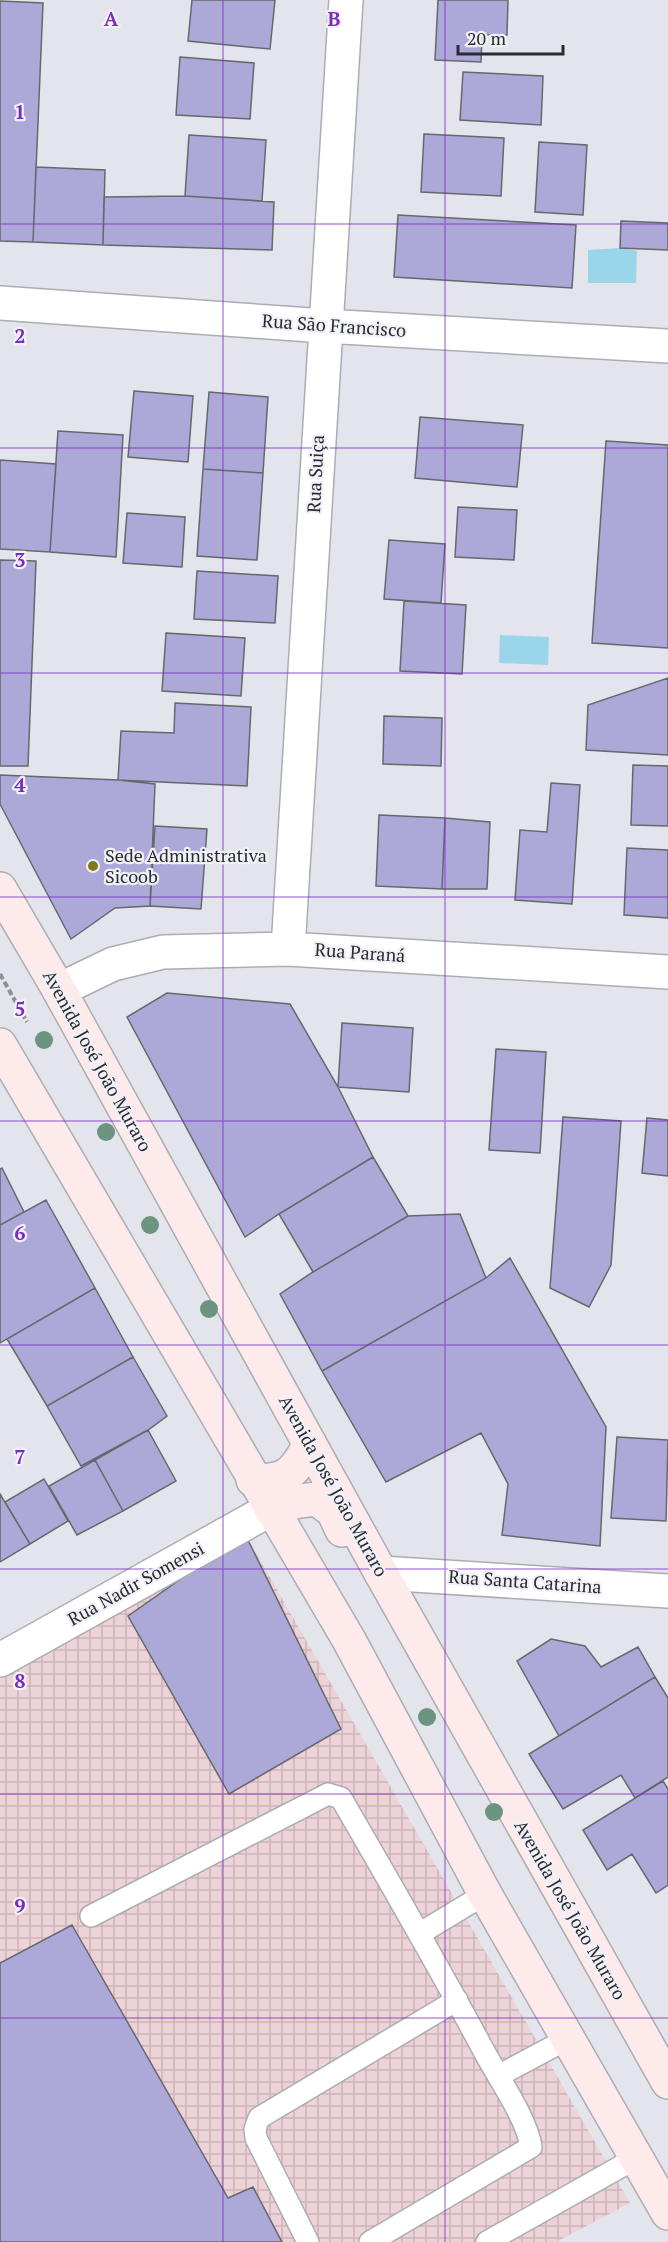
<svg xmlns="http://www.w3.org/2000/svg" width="668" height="2242" font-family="'PT Serif',serif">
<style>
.industrial{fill:url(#industrial-grid)}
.water{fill:#9bd5ea}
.building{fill:#aca9d8;stroke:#67676e;stroke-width:1.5}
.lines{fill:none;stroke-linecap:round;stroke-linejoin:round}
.lane-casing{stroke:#acacb4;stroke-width:24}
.street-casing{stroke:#acacb4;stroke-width:36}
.secondary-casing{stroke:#acacb4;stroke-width:36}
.path{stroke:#8e8f95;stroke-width:4;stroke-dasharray:6 3;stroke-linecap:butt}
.lane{stroke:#fff;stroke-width:21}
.street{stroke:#fff;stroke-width:33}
.secondary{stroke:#fdebeb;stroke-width:33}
.tree{fill:#6c9481}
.grid{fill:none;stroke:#7b2cbf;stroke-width:1.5;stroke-opacity:0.55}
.poi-dot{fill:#84761a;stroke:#f1f1f9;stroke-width:2}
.labels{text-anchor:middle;stroke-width:4.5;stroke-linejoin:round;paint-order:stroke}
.street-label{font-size:18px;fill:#2b2b2e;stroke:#f1f1f9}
.poi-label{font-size:18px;fill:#2b2b2e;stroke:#f1f1f9;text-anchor:start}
.grid-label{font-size:20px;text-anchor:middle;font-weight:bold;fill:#7b2cbf;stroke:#f1f1f9;stroke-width:4.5;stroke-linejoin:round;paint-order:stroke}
</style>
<defs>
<pattern id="industrial-grid" width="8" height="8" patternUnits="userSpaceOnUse" patternTransform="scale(1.5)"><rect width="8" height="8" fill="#edd3d7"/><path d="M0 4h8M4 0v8" fill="none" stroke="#cbb5b9"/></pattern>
</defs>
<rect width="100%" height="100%" fill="#e3e4ec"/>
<path class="industrial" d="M245 1534 630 2203 556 2242H0V1678Z"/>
<path class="water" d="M620 248 637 251 636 283H588V250Z
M500 635 549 637 548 665 499 663Z"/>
<path class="building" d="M192 0H275L270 49 188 41Z
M438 0H508L507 35H482L481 62 435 60Z
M0 1 43 3 33 242 0 241Z
M180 57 254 63 250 119 176 115Z
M463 72 543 76 541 125 460 120Z
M424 134 504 138 501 196 421 192Z
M189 135 266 140 262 201 185 196Z
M539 142 587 145 583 215 535 212Z
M36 167 105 170 103 245 33 242Z
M185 196 274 202 272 250 103 245 104 197Z
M398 215 576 225 572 288 394 277Z
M621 221 668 223V250L620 248Z
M134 391 193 396 188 462 128 457Z
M209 392 268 397 263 473 203 469Z
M420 417 523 425 517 487 415 478Z
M58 431 123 435 116 557 50 552Z
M606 441 668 445V648L592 643Z
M0 460 56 464 50 552 0 549Z
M203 469 263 473 257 560 197 556Z
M458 507 517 510 514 560 455 557Z
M127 513 185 517 182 567 123 563Z
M389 540 445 544 441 603 384 599Z
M0 560 36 561 28 766H0Z
M197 571 278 576 275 623 194 619Z
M404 601 466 605 462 674 400 671Z
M166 633 245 638 241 696 162 691Z
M668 678V755L586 750 588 705Z
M175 703 251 707 247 786 118 780 121 731 174 733Z
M384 716 442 718 441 766 383 764Z
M633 765 668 766V826L631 825Z
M0 775 118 780 155 784 150 906 115 908 71 939 0 804Z
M551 783 580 785 572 904 515 900 520 830 547 832Z
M379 815 445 818 442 889 376 886Z
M445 818 490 822 487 889H442Z
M155 826 207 829 201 909 150 906Z
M627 848 668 850V918L624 915Z
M167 993 290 1004 338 1087 373 1157 279 1214 245 1237 127 1017Z
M342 1023 413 1028 409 1092 338 1087Z
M496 1049 546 1052 540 1153 489 1150Z
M563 1117 621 1121 611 1265 589 1307 550 1288Z
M647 1118 668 1120V1176L642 1173Z
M373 1157 408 1216 313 1272 279 1214Z
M2 1168 24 1212 0 1225V1169Z
M46 1200 95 1288 0 1343V1225Z
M460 1214 486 1278 322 1371 280 1294 313 1272 408 1216Z
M510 1258 606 1427 600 1546 502 1535 508 1484 481 1433 386 1482 322 1371 486 1278Z
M95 1288 133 1357 47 1406 7 1339Z
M133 1357 167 1416 148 1430 81 1466 47 1406Z
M148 1430 176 1481 123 1511 95 1460Z
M617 1437 668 1440 666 1521 611 1518Z
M95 1460 123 1511 77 1535 49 1486Z
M44 1479 68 1521 30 1544 5 1502Z
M0 1494 30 1544 0 1562Z
M245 1534 341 1729 229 1794 128 1616Z
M551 1639 585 1646 601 1667 638 1647 655 1677 559 1736 517 1661Z
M655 1677 668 1698V1777L635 1798 621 1775 563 1809 529 1754Z
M663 1781 668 1789V1885L656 1893 632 1854 607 1870 583 1830Z
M72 1925 228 2198 253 2187 282 2242H0V1963Z"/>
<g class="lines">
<defs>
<path id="lane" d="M91 1916 328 1794 341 1798C390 1883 439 1967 485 2053 499 2079 527 2119 531 2147L370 2242
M419 1934 485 1894
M498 2076 569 2038
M308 2242 256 2138 255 2129 259 2118 457 2000
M487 2242 636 2158"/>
<path id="street" d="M0 303 325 326 668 346
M288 949 346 0
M59 990 113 964 163 952 288 949 668 972
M381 1573 668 1591
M0 1660 271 1509"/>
<path id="secondary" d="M0 889 59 990 381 1573 668 2082
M0 1045 349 1640 485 1894 668 2213
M253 1480C286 1483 295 1472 310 1444
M271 1509 299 1501 317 1499 333 1511 342 1530"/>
</defs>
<use href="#lane" class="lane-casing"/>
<use href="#street" class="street-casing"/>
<use href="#secondary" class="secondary-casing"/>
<path class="path" d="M0 974 27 1022"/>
<use href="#lane" class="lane"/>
<use href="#street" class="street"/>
<use href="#secondary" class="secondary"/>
</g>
<g class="tree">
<circle cx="44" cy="1040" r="9"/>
<circle cx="106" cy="1132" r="9"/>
<circle cx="150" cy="1225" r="9"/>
<circle cx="209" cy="1309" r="9"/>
<circle cx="427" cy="1717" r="9"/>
<circle cx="494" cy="1812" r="9"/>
</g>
<path class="grid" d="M223 0V2242M445 0V2242M0 224H668M0 448H668M0 673H668M0 897H668M0 1121H668M0 1345H668M0 1569H668M0 1794H668M0 2018H668"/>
<circle class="poi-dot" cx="93" cy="866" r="6"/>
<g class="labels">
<g class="street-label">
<text transform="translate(334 326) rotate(4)" y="6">Rua São Francisco</text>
<text transform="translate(316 474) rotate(-87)" y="6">Rua Suiça</text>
<text transform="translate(360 953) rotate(4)" y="6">Rua Paraná</text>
<text transform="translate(97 1061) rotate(61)" y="6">Avenida José João Muraro</text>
<text transform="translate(333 1486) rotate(61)" y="6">Avenida José João Muraro</text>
<text transform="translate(525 1582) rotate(4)" y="6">Rua Santa Catarina</text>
<text transform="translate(136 1584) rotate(-29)" y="6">Rua Nadir Somensi</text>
<text transform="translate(570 1910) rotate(60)" y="6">Avenida José João Muraro</text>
</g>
<g class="poi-label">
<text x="105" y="862">Sede Administrativa<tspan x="105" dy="21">Sicoob</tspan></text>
</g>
</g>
<g class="grid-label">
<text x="111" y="26">A</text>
<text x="334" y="26">B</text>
<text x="20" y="119">1</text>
<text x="20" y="343">2</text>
<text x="20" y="567">3</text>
<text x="20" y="792">4</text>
<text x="20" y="1016">5</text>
<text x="20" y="1240">6</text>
<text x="20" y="1464">7</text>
<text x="20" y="1688">8</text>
<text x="20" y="1913">9</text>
</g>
<path d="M458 45v9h105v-9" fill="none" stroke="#2b2b2e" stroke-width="3"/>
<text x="467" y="45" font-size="18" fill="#2b2b2e" stroke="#f1f1f9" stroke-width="4.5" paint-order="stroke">20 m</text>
</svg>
